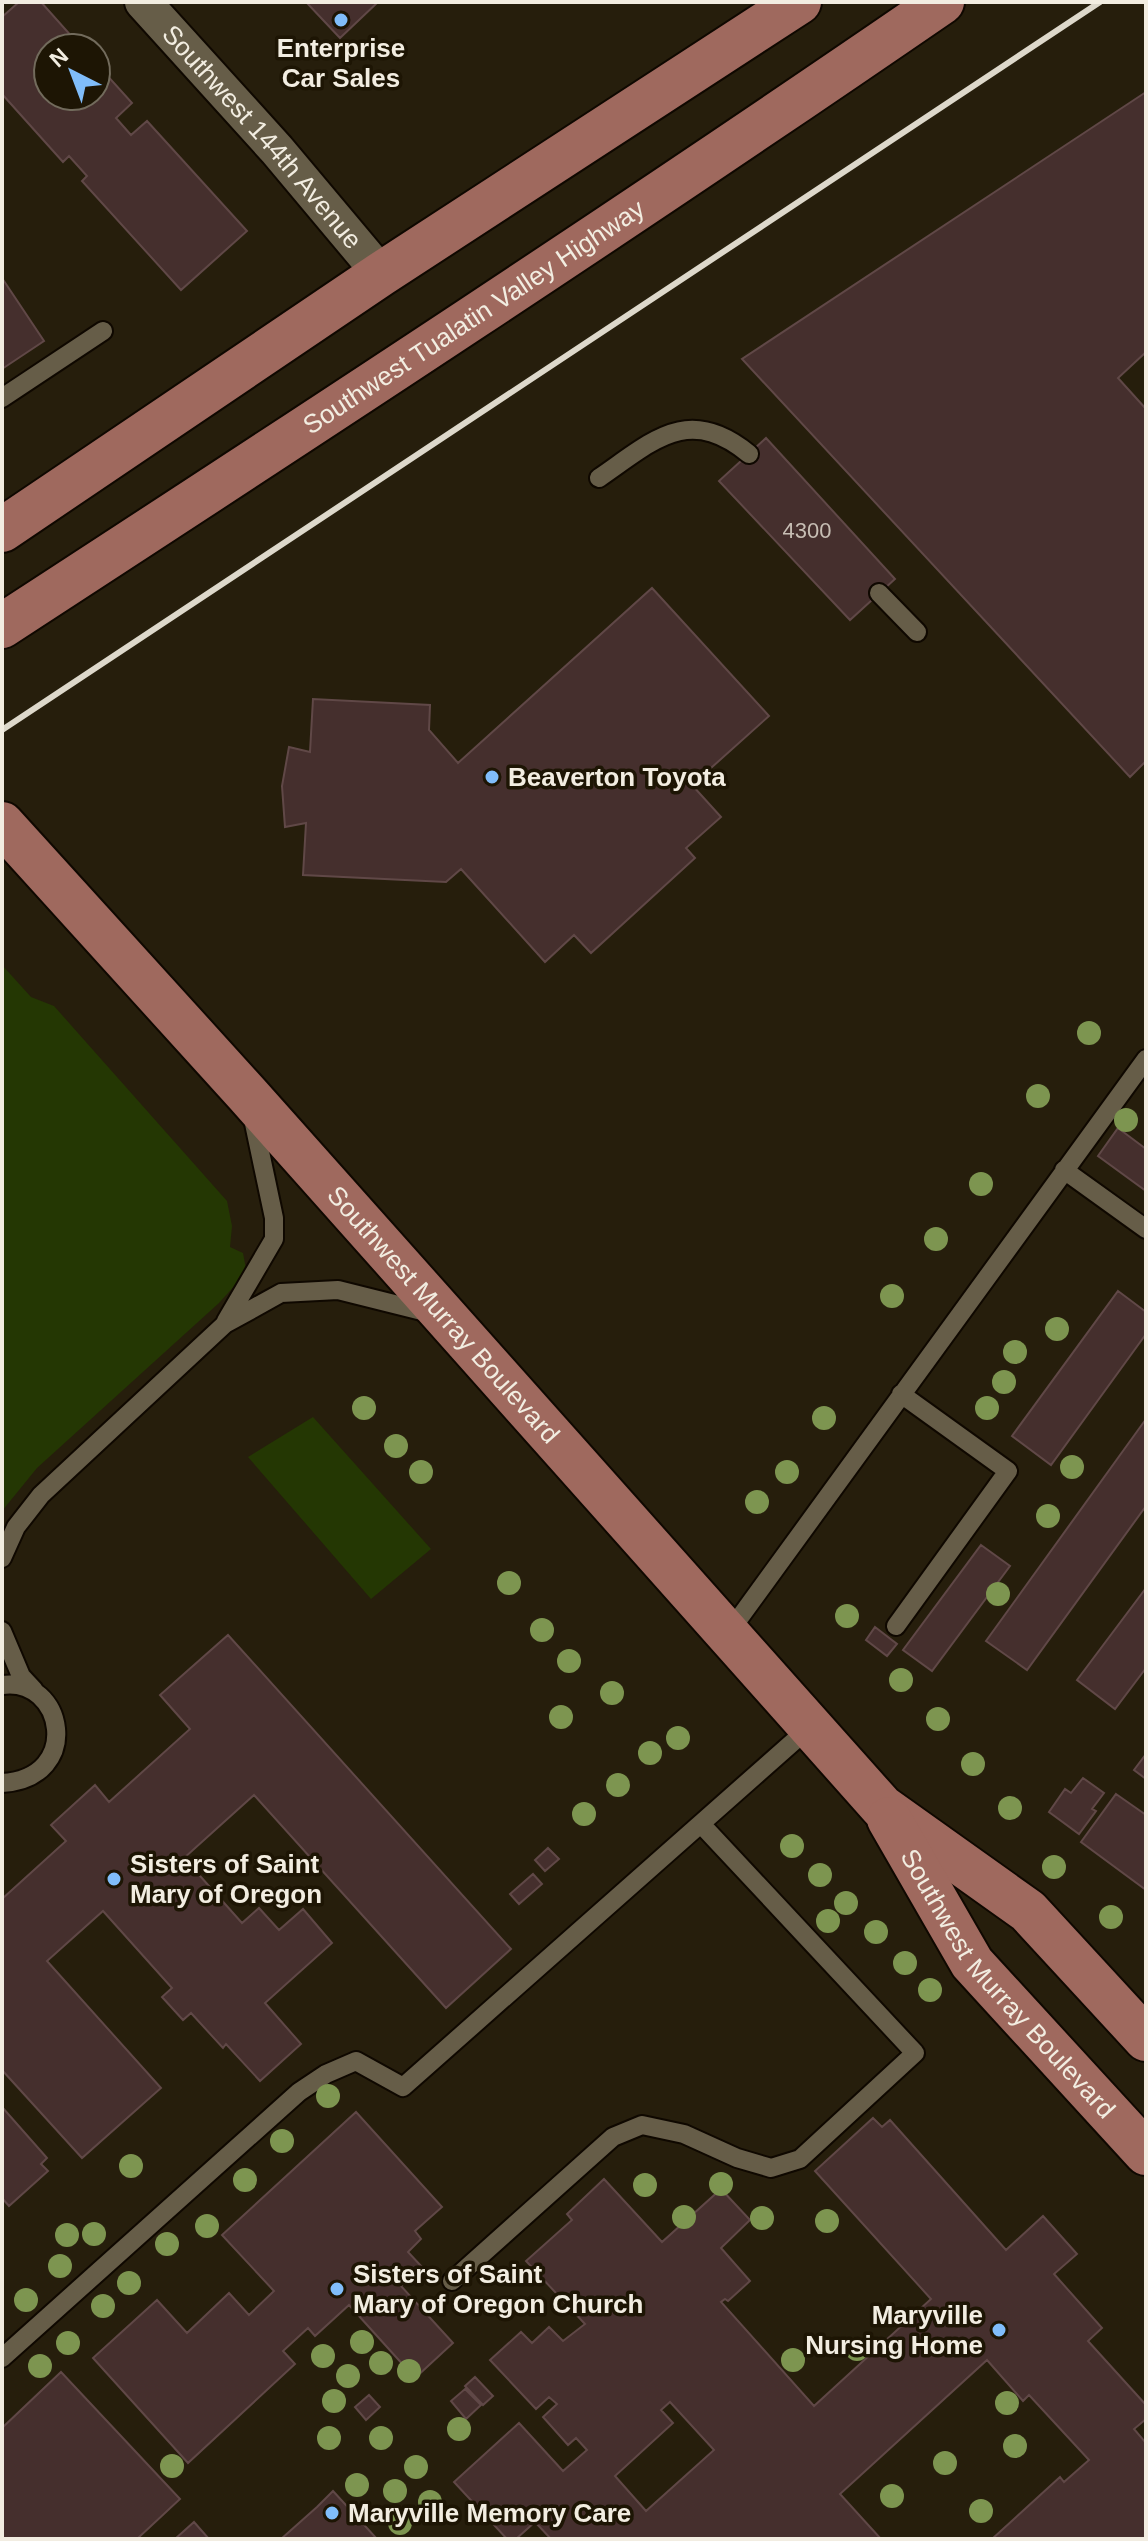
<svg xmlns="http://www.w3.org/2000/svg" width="1148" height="2541" font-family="Helvetica,sans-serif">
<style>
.green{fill:#243703}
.building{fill:#452f2d;stroke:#604847;stroke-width:2;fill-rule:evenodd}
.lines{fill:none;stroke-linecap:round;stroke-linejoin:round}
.lane-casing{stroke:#0f0800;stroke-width:22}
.street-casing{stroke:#0f0800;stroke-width:40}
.primary-casing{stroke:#0f0800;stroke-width:48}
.lane{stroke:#665d48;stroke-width:18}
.street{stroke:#665d48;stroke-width:36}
.primary{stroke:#9f695e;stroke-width:44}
.rail{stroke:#ddd8cb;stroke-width:6}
.tree{fill:#7d9550}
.poi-dot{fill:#80bdfa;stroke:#1d1504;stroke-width:3}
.labels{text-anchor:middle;stroke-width:7;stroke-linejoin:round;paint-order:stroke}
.number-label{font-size:22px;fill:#c7beb4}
.poi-label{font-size:26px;font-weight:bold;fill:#f2ede1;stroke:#1d1504;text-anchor:start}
.street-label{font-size:26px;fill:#f2ede1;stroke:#1d1504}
</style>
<rect width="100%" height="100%" fill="#261e0c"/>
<path class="green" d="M2 965 31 997 54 1006 227 1201 232 1226 230 1247 243 1253 246 1269 237 1283 219 1303 37 1468 2 1511Z
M313 1417 431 1549 371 1599 248 1457Z"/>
<path class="building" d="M19 2H41L82 48H48V96H96V63L132 103 116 118 131 135 147 121 247 231 181 290 82 181 87 176 69 156 63 162 2 94V17Z
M306 2H378L340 38Z
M1146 92V352L1118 378 1146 409V761L1130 777 742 359Z
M4 281 44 341 2 369V283Z
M766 438 895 579 850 620 719 481Z
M652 588 769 716 692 785 721 817 686 848 695 858 591 953 574 935 545 962 461 869 446 882 303 875 306 823 285 827 282 786 289 747 310 752 313 699 430 705 429 730 458 763Z
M1118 1128 1146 1149V1191L1098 1156Z
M1118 1291 1146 1312V1334L1051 1465 1012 1436Z
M1146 1419V1506L1027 1670 986 1641Z
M981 1545 1010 1566 932 1671 903 1650Z
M1146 1588V1668L1115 1709 1077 1680Z
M875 1627 897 1644 887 1656 866 1640Z
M228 1635 511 1949 446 2008 254 1795 184 1858 242 1923 259 1908 279 1930 303 1909 332 1943 265 2003 301 2044 260 2081 226 2044 223 2048 191 2013 183 2020 162 1997 172 1988 103 1911 47 1961 161 2088 82 2158 2 2070V1899L66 1841 51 1825 95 1785 109 1802 190 1729 160 1695Z
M1146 1754V1779L1134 1770Z
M1083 1778 1104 1793 1092 1809 1096 1811 1079 1834 1049 1812 1065 1789 1071 1793Z
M1116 1794 1146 1815V1890L1081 1842Z
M548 1848 559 1859 545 1871 535 1860Z
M533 1874 542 1884 519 1904 510 1894Z
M2 2107 47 2158 41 2164 48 2171 9 2206 2 2198Z
M356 2112 442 2207 415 2231 421 2239 408 2252 422 2267 401 2286 453 2343 415 2378 349 2305 315 2336 308 2328 283 2351 295 2364 188 2463 93 2358 157 2300 187 2333 229 2293 249 2315 274 2291 222 2235Z
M873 2118 882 2127 890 2120 1006 2250 1043 2216 1077 2254 1054 2274 1102 2328 1088 2341 1146 2405V2419L1134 2429 1146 2443V2539H992L1060 2477 1064 2482 1089 2460 1029 2395 1023 2401 987 2360 840 2494 881 2539H551L535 2522 516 2539H507L454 2482 519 2423 563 2471 587 2450 576 2438 568 2445 543 2417 557 2404 549 2397 536 2409 490 2360 521 2332 532 2343 549 2327 563 2341 585 2324 526 2261 572 2220 567 2214 604 2179 662 2242 721 2189 750 2220 721 2248 750 2281 728 2301 725 2299 721 2302 814 2406 931 2299 815 2171ZM670 2402 714 2450 646 2511 615 2476 673 2423 661 2410Z
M61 2372 180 2499 137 2539H2V2428Z
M475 2377 493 2396 483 2405 465 2386Z
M465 2389 481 2405 466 2419 451 2401Z
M369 2395 380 2407 366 2420 355 2407Z
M333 2491 377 2539H281L317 2507Z
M194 2522 209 2539H175Z"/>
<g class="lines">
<defs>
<path id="lane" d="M2 398 103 331
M599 478C653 441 688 404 749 454
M879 593 917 632
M1064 1170 1146 1229
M226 1321 274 1239V1218L252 1114
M2 1558 16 1527 41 1495 225 1324 281 1293 338 1290 430 1313
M896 1626 1008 1471 901 1394
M2 1631 21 1676 34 1690
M727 1635 1146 1059
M2 1685C64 1676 84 1778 2 1783
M452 2281 613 2137 642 2125 684 2134 737 2158 771 2168 800 2159 915 2053 701 1824
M2 2358 299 2092 326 2074 356 2061 403 2087 810 1727"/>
<g id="street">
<path id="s1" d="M143 2 277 150 381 274"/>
</g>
<g id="primary">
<path d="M2 530 381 274 799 2"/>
<path id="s2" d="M2 626C317 421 632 215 942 2"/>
<path id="s3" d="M2 824 247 1094 882 1807 1028 1911 1146 2039"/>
<path id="s4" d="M889 1819 972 1963 1146 2153"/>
</g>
</defs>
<use href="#lane" class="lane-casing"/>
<use href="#street" class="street-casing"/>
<use href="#primary" class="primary-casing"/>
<use href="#lane" class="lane"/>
<use href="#street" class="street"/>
<use href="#primary" class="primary"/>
<path class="rail" d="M2 730 1100 2"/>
</g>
<g class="tree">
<circle cx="1089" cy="1033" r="12"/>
<circle cx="1038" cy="1096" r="12"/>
<circle cx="1126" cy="1120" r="12"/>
<circle cx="981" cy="1184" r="12"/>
<circle cx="936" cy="1239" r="12"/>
<circle cx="892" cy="1296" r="12"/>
<circle cx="1057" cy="1329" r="12"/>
<circle cx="1015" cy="1352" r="12"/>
<circle cx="1004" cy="1382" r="12"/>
<circle cx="364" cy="1408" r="12"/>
<circle cx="987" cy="1408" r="12"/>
<circle cx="824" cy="1418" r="12"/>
<circle cx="396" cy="1446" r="12"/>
<circle cx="1072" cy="1467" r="12"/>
<circle cx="421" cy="1472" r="12"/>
<circle cx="787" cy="1472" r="12"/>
<circle cx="757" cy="1502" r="12"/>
<circle cx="1048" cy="1516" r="12"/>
<circle cx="509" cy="1583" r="12"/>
<circle cx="998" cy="1594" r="12"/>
<circle cx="847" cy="1616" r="12"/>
<circle cx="542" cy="1630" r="12"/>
<circle cx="569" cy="1661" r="12"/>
<circle cx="901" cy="1680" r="12"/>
<circle cx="612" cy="1693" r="12"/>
<circle cx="561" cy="1717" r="12"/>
<circle cx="938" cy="1719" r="12"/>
<circle cx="678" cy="1738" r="12"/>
<circle cx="650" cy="1753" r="12"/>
<circle cx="973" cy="1764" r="12"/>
<circle cx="618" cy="1785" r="12"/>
<circle cx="1010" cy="1808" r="12"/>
<circle cx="584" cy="1814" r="12"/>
<circle cx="792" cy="1846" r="12"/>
<circle cx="1054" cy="1867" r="12"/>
<circle cx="820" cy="1875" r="12"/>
<circle cx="846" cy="1903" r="12"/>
<circle cx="1111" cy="1917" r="12"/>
<circle cx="828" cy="1921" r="12"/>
<circle cx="876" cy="1932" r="12"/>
<circle cx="905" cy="1963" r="12"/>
<circle cx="930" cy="1990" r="12"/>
<circle cx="328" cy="2096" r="12"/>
<circle cx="282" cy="2141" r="12"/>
<circle cx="131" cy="2166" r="12"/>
<circle cx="245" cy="2180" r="12"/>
<circle cx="721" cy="2184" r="12"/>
<circle cx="645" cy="2185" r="12"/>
<circle cx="684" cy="2217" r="12"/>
<circle cx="762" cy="2218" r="12"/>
<circle cx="827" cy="2221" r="12"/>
<circle cx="207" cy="2226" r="12"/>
<circle cx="94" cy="2234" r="12"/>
<circle cx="67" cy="2235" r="12"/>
<circle cx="167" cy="2244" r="12"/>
<circle cx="60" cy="2266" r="12"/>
<circle cx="129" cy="2283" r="12"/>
<circle cx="26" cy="2300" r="12"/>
<circle cx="103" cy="2306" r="12"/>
<circle cx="362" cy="2342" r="12"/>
<circle cx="68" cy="2343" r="12"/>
<circle cx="857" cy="2349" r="12"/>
<circle cx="323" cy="2356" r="12"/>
<circle cx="793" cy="2360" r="12"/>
<circle cx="381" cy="2363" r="12"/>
<circle cx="40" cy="2366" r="12"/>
<circle cx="409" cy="2371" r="12"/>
<circle cx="348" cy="2376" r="12"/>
<circle cx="334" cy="2401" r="12"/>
<circle cx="1007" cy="2403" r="12"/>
<circle cx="459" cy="2429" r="12"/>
<circle cx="329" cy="2438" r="12"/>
<circle cx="381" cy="2438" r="12"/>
<circle cx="1015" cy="2446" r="12"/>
<circle cx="945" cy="2463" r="12"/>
<circle cx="172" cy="2466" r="12"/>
<circle cx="416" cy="2467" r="12"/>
<circle cx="357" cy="2485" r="12"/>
<circle cx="395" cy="2491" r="12"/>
<circle cx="892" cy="2496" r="12"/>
<circle cx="430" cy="2502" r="12"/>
<circle cx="981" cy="2511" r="12"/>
<circle cx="400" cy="2523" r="12"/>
</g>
<g class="poi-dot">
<circle cx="341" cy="20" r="8"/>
<circle cx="492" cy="777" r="8"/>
<circle cx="114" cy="1879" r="8"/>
<circle cx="337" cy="2289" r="8"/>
<circle cx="999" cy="2330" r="8"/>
<circle cx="332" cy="2513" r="8"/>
</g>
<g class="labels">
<g class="number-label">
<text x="807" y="538">4300</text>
</g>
<g class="poi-label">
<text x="341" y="57" text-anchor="middle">Enterprise<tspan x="341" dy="30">Car Sales</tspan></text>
<text x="508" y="786">Beaverton Toyota</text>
<text x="130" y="1873">Sisters of Saint<tspan x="130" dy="30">Mary of Oregon</tspan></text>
<text x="353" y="2283">Sisters of Saint<tspan x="353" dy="30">Mary of Oregon Church</tspan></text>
<text x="983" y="2324" text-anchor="end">Maryville<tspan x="983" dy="30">Nursing Home</tspan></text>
<text x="348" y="2522">Maryville Memory Care</text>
</g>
<g class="street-label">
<text dy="9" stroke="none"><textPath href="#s1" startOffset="180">Southwest 144th Avenue</textPath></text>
<text dy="9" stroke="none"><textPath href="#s2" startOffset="564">Southwest Tualatin Valley Highway</textPath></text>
<text dy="9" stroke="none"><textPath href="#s3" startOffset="660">Southwest Murray Boulevard</textPath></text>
<text dy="9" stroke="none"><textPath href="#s4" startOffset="204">Southwest Murray Boulevard</textPath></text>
</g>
</g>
<rect width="1148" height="2541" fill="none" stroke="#f2ede1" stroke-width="8"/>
<g transform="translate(72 72) rotate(318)"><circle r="38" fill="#1d1504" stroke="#726b5c" stroke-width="2"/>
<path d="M0-6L14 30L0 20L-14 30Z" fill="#80bdfa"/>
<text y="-12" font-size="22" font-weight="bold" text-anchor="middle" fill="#f2ede1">N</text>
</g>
</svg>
